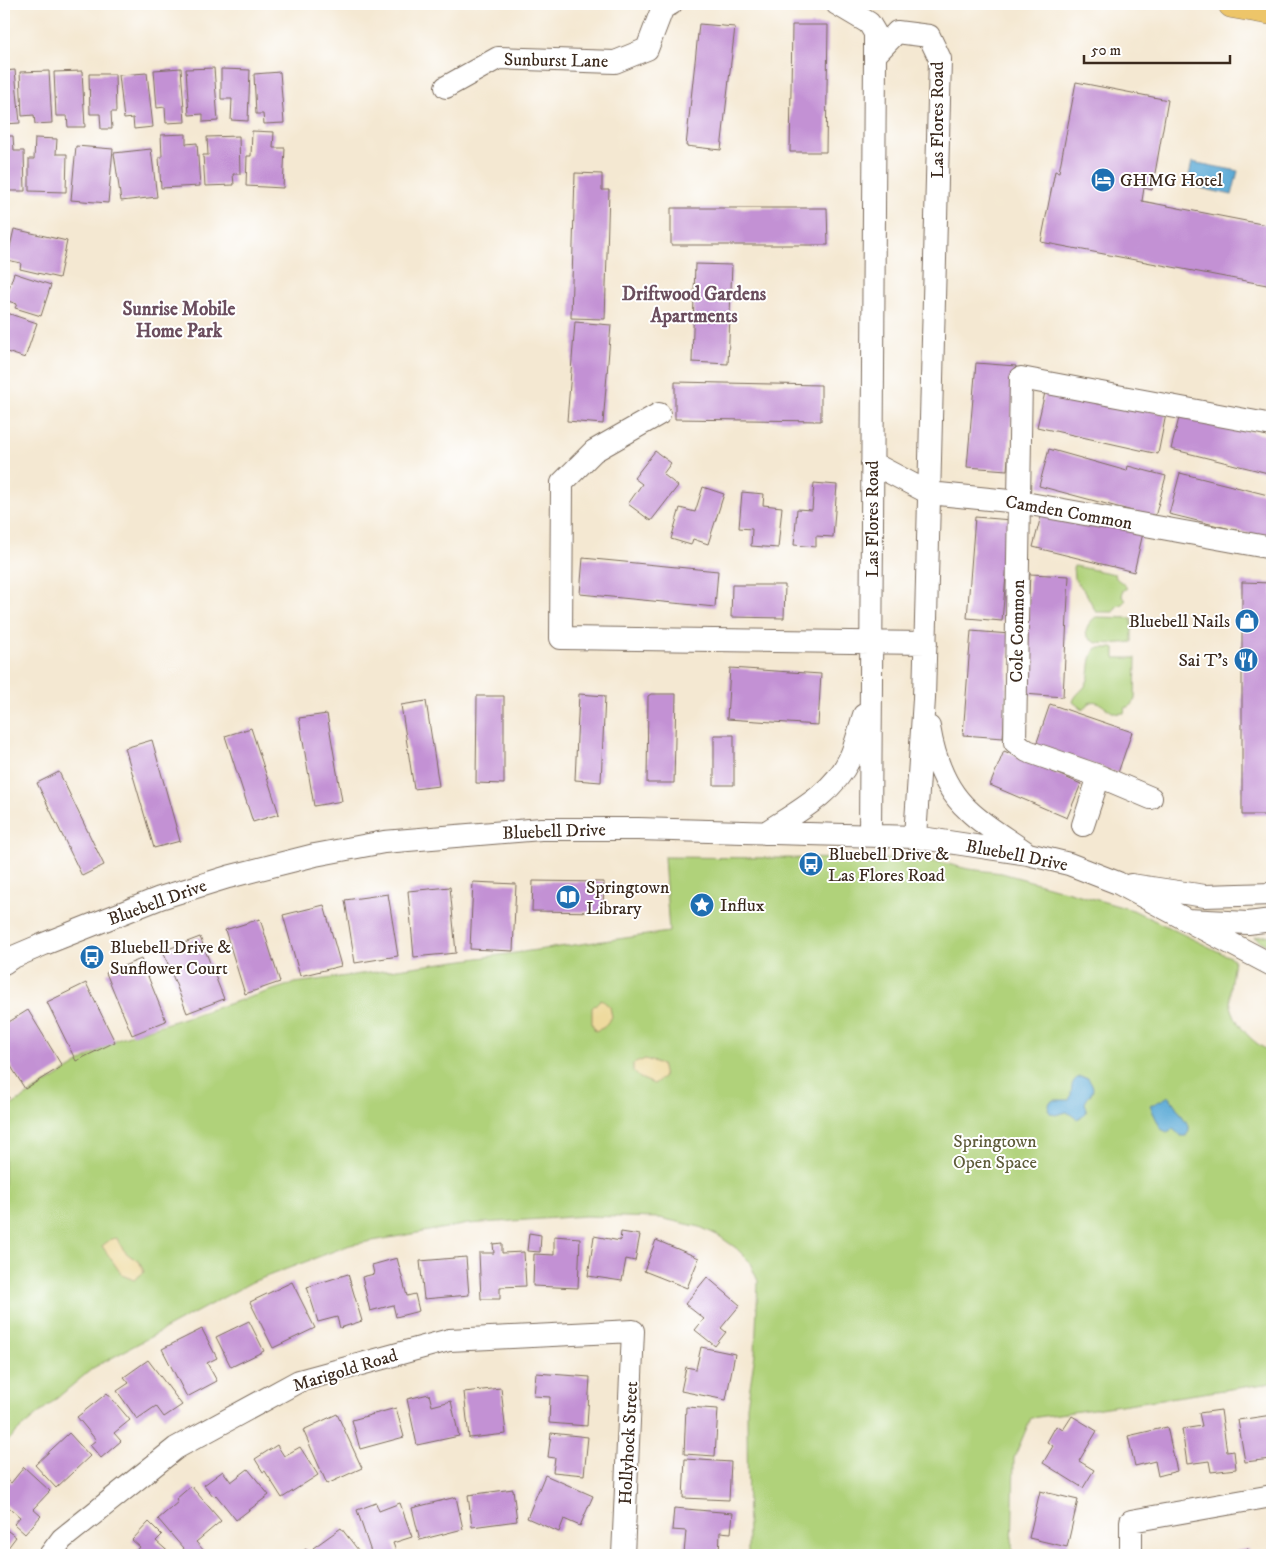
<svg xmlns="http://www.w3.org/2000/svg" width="1276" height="1559" font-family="'IM FELL DW Pica',serif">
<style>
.green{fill:#b0d27a;stroke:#767e4c}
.sand{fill:#eeda9e;stroke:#94825e}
.water{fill:#5eacd7;stroke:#4c6b7a}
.building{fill:#c391d4}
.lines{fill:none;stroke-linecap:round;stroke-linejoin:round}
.minor-casing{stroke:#7c6c5d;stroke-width:24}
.highway-casing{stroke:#7c6c5d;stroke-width:29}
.minor{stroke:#fff;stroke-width:22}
.highway{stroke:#edc569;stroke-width:28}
.labels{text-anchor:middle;stroke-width:4;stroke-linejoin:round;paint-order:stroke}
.street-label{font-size:18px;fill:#3b2a1e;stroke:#fff}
.poi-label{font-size:18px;fill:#3b2a1e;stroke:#fff;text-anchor:start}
.park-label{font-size:18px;fill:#5e5c3a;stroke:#fff}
.neighbourhood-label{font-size:19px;font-weight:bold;fill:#6b4e5e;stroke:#fff}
</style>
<rect width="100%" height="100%" fill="#fff"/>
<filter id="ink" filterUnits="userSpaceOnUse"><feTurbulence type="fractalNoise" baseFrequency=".02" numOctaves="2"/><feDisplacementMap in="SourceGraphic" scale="10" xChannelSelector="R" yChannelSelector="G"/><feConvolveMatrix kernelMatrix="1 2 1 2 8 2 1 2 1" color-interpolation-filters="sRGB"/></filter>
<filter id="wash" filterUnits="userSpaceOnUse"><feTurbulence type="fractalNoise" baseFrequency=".0096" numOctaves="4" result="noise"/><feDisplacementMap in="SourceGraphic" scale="20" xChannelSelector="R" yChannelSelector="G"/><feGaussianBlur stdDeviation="1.12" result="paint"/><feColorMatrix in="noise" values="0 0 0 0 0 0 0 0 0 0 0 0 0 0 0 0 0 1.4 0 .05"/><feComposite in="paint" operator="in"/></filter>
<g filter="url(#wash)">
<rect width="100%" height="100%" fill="#f4e8d2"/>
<path class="green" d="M1075 566 1115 574 1116 578C1121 583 1124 582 1127 589L1123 590 1122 597 1126 600 1122 604 1117 606 1113 612H1096L1086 593 1074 578 1073 567Z
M1096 617 1132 618V642C1123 643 1102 645 1095 642 1080 636 1087 623 1096 617Z
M1097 648H1113L1115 649V658H1136L1135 699 1132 705 1125 708 1124 713C1121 713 1118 714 1115 713 1103 709 1094 691 1083 710L1073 702C1075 693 1084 691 1087 682 1092 671 1087 657 1097 648Z
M664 857 884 859 940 862 968 869 1002 873 1133 910 1234 959C1233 972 1229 986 1230 999 1232 1022 1252 1044 1272 1052V1383L1031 1418 1014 1458 1012 1555H748L747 1406 755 1354 758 1281 749 1261 736 1248 719 1236 700 1227 660 1218 585 1216 468 1224 350 1245 252 1282 93 1368 20 1429 4 1445V1110L117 1039 295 983 669 932Z
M1272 935V948L1254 937Z"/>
<path class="sand" d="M601 999 610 1007 612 1017 603 1028 595 1031 592 1023V1008Z
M645 1059 661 1064 664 1077 654 1084 640 1078 633 1071V1064Z
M117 1238C122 1250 127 1255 139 1261L144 1272 134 1280 122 1275 102 1246 111 1239Z"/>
<path class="water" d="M1192 162 1238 171 1232 195 1187 185Z
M1080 1077 1088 1078 1093 1087C1093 1094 1087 1097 1085 1103L1087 1109 1085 1115 1077 1119 1067 1112 1055 1115 1050 1113 1048 1109 1050 1102 1054 1100H1069C1074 1091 1068 1081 1080 1077Z
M1169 1096 1189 1126V1131L1186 1136H1181L1173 1129 1167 1132 1161 1129 1150 1106Z"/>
<g id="blocks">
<path class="building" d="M699 24 735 27 721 150 686 146Z
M792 25H828L826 152H790Z
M181 68 185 122 166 123 165 107 157 108 154 70Z
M214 68 218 121 203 122V114L189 115 186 69Z
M221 69 250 70 248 121 231 120 232 99H221Z
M15 70 20 123 4 124V71Z
M49 71 52 123 35 124 34 115 22 116 20 72Z
M82 71 85 127H68L67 116H56L54 72Z
M280 72 284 123 264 124 263 114H256L254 74Z
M147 73 153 127 134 129 133 118 124 119 119 75Z
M89 74H115L116 112H111L112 129H101L100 114H90Z
M1076 82 1168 100 1152 190 1144 188 1142 201 1272 226V286L1041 242 1055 171 1059 172Z
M252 131 274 132 273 148H285L283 188 246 186 247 156H251Z
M186 134V144L197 143 200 186 161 188 159 157H162L161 135Z
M4 136H13L14 151H24L25 191H4Z
M239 136 240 174H233L234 185 205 186 203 155H208L207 137Z
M35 138 57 139 56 154H67L66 192 29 191V159H34Z
M76 146 113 149 108 203 71 200Z
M151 149 157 197 121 201 114 153Z
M575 173 602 174V190H609L605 319 571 318Z
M671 208H827L828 245H671Z
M14 229 67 241 59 278 20 269 21 263 7 260Z
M695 264 732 265 728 364 692 362Z
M14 273 51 285 41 316 15 308 17 304 5 300Z
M4 312 37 323 25 358 4 351Z
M575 322 611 325 603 424 567 421Z
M976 363 1016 366 1007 470 967 467Z
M675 382 821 385V421L675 419Z
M1046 388 1166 414 1158 454 1037 427Z
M1180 414 1272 437V474L1171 449Z
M1049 449 1127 471 1128 466 1166 476 1155 517 1039 486Z
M655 451 671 463 663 474 678 486 651 521 628 504 642 484 634 478Z
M1180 473 1272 496V539L1169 514Z
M814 483 837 485 833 537 816 536V547L794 545 797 509 812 510Z
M703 487 724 494 708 544 693 539 691 545 671 539 680 508 695 512Z
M742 492 764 494 763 505 782 507 778 548 751 546 752 529 739 528Z
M1043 508 1143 533 1134 572 1033 547Z
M975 517 1011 520 1002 621 967 618Z
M583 558 718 571 715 607 580 594Z
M1030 574 1069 576 1063 697 1024 694Z
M1242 582 1272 583V815H1242Z
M732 585H785L784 618 731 617Z
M971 631 1010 634 1003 738 963 735Z
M730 668 821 674 818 725 727 719Z
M579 694 605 696 601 782 575 780Z
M651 694H676L674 783H647L648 696Z
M477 696H504V784L476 783Z
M426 701 439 786 414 789 401 705Z
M1050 704 1132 732 1118 773 1036 745Z
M327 714 342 801 314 806 299 718Z
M251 728 279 814 253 822 225 736Z
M714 735H734V785H714Z
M152 740 180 841 154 848 125 748Z
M1004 751 1081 784 1067 818 990 785Z
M59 772 104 865 82 876 37 783Z
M533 881 604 882 603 912 532 911Z
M473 882 516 884 513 951 470 949Z
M450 887 456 953 414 957 408 891Z
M388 894 398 956 355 963 345 900Z
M324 905 341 966 300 976 283 915Z
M260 919 280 982 245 994 225 930Z
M200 937 224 999 187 1013 163 951Z
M141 959 166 1021 132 1035 106 973Z
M86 983 115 1042 76 1061 47 1002Z
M28 1010 62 1066 25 1089 4 1055V1025Z
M4 1090 9 1098 4 1102Z
M1272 1099V1112H1271L1269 1100Z
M621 1232 640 1235 635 1261 626 1259 622 1281 588 1276 594 1236 620 1241Z
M529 1233 541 1235 540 1252 527 1251Z
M554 1236 580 1238 578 1288 533 1286 534 1254 554 1255Z
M656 1240 699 1258 687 1288 644 1271Z
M502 1243V1253L524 1252 526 1286 500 1287V1299H481L479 1253H494L493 1244Z
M466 1257 469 1295 424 1299 420 1261Z
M397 1258 407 1296 415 1294 419 1311 396 1317 393 1305 370 1311 362 1277 374 1274 372 1265Z
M348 1274 362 1321 340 1328 337 1317 318 1322 307 1287Z
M707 1277 740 1305 721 1328 726 1332 715 1346 695 1330 704 1319 685 1304Z
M292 1282 315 1328 273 1348 250 1302Z
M249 1321 264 1351 231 1367 216 1337Z
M202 1329 217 1358 207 1363 217 1381 187 1397 162 1349Z
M701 1347 735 1354 726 1400 681 1391 686 1367 696 1369Z
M148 1360 182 1405 164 1417 156 1406 137 1419 117 1391 129 1383 124 1377Z
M536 1373 590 1377 587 1426 549 1423 550 1397 534 1396Z
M501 1388 506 1434 469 1438 464 1392Z
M107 1393 130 1420 114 1433 121 1441 101 1458 90 1445 96 1440 77 1417Z
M429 1394 432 1406 451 1401 459 1436 417 1445 407 1399Z
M686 1407 718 1409 715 1456 684 1454Z
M396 1408 404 1437 360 1449 352 1420Z
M1221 1410 1227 1452 1234 1451 1236 1469 1211 1472 1209 1461 1187 1464 1182 1429 1202 1426 1199 1413Z
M337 1414 362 1468 327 1484 303 1430Z
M1272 1415V1446H1269L1271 1459 1245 1462 1238 1420Z
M1072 1416 1097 1431 1079 1461 1094 1470 1083 1488 1043 1463 1053 1446 1047 1442 1056 1426 1063 1430Z
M1167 1427 1177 1471 1158 1476 1155 1461 1135 1466 1128 1436Z
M69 1433 90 1456 56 1488 35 1465Z
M551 1433 588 1437 584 1475 553 1472 555 1458 548 1457Z
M277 1445 284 1456 300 1447 318 1475 282 1498 265 1471 263 1472 255 1459Z
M685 1459 731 1462 729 1500 683 1498Z
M24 1467 50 1491 33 1509 41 1516 25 1534 14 1524 20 1517 4 1503V1477L11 1483Z
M248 1469 269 1495 236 1520 216 1495 214 1497 204 1485 223 1471 231 1482Z
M545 1475 593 1496 580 1526 564 1519 559 1532 527 1518Z
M191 1486 221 1521 196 1542 207 1554 206 1555H189L158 1519 178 1502 176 1499Z
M513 1489 517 1521 472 1527 468 1495Z
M1040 1491 1078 1500 1067 1547 1029 1538Z
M456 1497 463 1529 420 1540 412 1508Z
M376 1503 379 1511 400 1503 412 1537 393 1543 397 1554 372 1555 357 1510Z
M674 1508 733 1513 731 1533 720 1532 719 1555 684 1554 686 1531 672 1530Z
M149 1522 162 1535 156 1541 172 1555H133L140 1547 132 1540Z
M4 1528 16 1537 4 1553Z
M341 1528 362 1555H318L313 1548Z
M306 1549 309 1555H296Z
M1248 1549 1249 1555H1223V1553Z
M1221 1552V1555H1203V1554Z"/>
</g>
</g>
<g filter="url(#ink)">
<use href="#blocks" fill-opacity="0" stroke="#7c6c5d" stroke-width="1"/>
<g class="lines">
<defs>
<path id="minor" d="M837 4 869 23 875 33V55
M446 87 498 58 615 62 647 49 663 7 671 4
M659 414 594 451 562 483 561 638 926 643
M872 463 929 493 1019 502 1272 548
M929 727C934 757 945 789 968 810 984 826 1006 838 1024 851
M1099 776 1151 798
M1083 825 1099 776 1027 751 1015 742 1021 378 1272 425
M765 833C795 813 833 794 849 760 856 746 859 730 864 715
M870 835 875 55 897 32 929 36 940 59 924 699 915 837
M1131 885 1205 896 1272 894
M1194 924 1272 965
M4 963 11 958 44 944 160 898 228 877 315 855 384 842 541 829H638L915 837 1028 854 1069 864 1118 883 1187 920 1248 923 1272 920
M50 1555 62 1539 176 1448 299 1381 449 1340 633 1331 623 1555
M1131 1555V1521L1272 1496"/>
<path id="highway" d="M1232 4 1272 11"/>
</defs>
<use href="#minor" class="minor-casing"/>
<use href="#highway" class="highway-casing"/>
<use href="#minor" class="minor"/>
<use href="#highway" class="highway"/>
</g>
</g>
<defs>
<symbol id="hotel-disc" viewBox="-11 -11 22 22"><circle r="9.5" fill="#1f6fb2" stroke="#fff"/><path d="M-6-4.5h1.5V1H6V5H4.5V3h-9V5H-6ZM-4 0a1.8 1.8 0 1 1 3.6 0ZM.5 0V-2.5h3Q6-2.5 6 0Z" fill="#fff"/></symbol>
<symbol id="shop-disc" viewBox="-11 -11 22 22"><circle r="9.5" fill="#1f6fb2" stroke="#fff"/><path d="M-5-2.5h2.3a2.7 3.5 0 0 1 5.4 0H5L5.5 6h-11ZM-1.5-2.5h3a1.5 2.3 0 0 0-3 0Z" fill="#fff"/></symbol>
<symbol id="restaurant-disc" viewBox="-11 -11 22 22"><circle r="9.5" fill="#1f6fb2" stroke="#fff"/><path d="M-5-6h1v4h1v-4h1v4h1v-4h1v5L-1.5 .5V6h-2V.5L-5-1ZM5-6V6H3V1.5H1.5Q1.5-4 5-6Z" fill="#fff"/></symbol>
<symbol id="bus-disc" viewBox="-11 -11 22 22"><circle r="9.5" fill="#1f6fb2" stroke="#fff"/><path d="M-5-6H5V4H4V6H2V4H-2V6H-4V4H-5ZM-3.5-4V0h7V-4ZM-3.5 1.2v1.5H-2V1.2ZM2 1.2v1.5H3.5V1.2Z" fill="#fff"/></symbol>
<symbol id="library-disc" viewBox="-11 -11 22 22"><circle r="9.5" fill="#1f6fb2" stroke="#fff"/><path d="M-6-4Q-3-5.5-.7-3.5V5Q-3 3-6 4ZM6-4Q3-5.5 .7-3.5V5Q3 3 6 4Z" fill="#fff"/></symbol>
<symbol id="sight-disc" viewBox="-11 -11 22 22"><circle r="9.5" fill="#1f6fb2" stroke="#fff"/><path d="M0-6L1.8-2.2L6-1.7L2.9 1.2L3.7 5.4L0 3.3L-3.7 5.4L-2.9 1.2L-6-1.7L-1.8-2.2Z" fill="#fff"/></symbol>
</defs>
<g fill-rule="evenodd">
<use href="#hotel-disc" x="1089" y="166" width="28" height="28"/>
<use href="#shop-disc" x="1233" y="607" width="28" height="28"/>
<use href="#restaurant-disc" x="1232" y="646" width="28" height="28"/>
<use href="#bus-disc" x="797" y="850" width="28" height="28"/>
<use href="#library-disc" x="554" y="883" width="28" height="28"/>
<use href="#sight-disc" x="688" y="891" width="28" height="28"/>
<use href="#bus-disc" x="78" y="943" width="28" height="28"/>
</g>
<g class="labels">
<g class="street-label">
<text transform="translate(556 60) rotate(1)" y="6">Sunburst Lane</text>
<text transform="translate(937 120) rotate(-90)" y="6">Las Flores Road</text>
<text transform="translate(1069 512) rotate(10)" y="6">Camden Common</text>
<text transform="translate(872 519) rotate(-90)" y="6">Las Flores Road</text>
<text transform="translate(1017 631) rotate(-89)" y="6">Cole Common</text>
<text transform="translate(554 831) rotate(-2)" y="6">Bluebell Drive</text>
<text transform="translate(1017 855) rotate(11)" y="6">Bluebell Drive</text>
<text transform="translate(157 902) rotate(-20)" y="6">Bluebell Drive</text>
<text transform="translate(345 1370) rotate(-17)" y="6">Marigold Road</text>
<text transform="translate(628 1443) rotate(-87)" y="6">Hollyhock Street</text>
</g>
<g class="poi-label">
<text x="1120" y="186">GHMG Hotel</text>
<text x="1230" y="627" text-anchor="end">Bluebell Nails</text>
<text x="1228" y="666" text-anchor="end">Sai T's</text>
<text x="828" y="860">Bluebell Drive &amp;<tspan x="828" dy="21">Las Flores Road</tspan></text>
<text x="586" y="893">Springtown<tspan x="586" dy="21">Library</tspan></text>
<text x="720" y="911">Influx</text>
<text x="110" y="953">Bluebell Drive &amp;<tspan x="110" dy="21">Sunflower Court</tspan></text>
</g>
<g class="park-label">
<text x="995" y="1147">Springtown<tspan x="995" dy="21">Open Space</tspan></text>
</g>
<g class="neighbourhood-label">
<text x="694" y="300">Driftwood Gardens<tspan x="694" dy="22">Apartments</tspan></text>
<text x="179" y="315">Sunrise Mobile<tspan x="179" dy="22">Home Park</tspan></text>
</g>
</g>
<rect width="1276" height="1559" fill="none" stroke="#fff" stroke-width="20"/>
<path d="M1084 55v8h146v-8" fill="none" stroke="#3b2a1e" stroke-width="2.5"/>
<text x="1091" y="55" font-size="15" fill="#3b2a1e" stroke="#ffffff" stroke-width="4" paint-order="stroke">50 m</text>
</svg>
